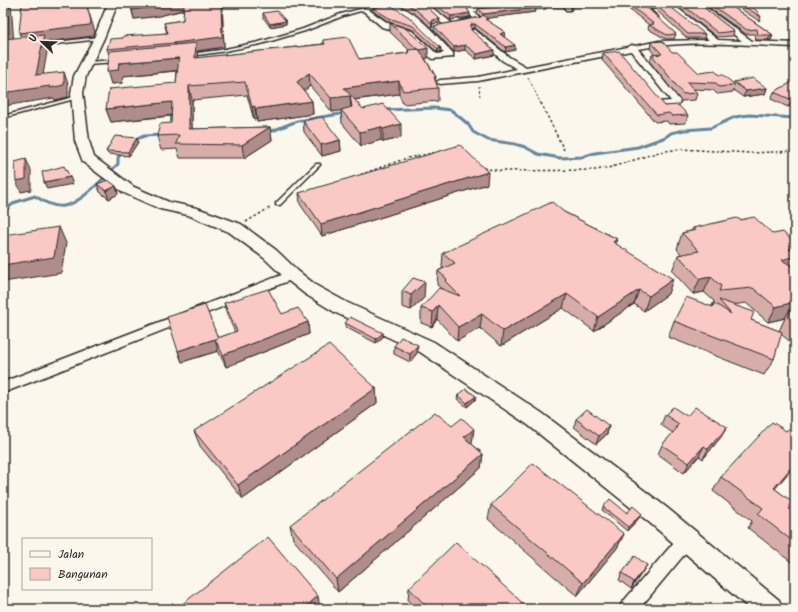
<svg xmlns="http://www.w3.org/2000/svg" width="798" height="612" font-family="Kalam,sans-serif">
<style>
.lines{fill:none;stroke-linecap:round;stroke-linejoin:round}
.stream{stroke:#63869c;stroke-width:3}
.lane-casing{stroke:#2b2b2b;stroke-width:3}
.street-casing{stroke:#2b2b2b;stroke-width:3}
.secondary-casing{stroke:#2b2b2b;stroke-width:3}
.path-far1{stroke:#2b2b2b;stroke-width:1;stroke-dasharray:2 2;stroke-linecap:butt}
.path{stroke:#2b2b2b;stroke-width:1.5;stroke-dasharray:2.5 2.5;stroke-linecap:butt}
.lane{fill:#fbf7ec;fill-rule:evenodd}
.street{fill:#fbf7ec;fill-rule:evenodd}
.secondary{fill:#fbf7ec;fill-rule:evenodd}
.wall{fill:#d7adaa;stroke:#2b2b2b;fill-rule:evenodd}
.shaded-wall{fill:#af8d8b;stroke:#2b2b2b}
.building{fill:#fac9c6;stroke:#2b2b2b}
</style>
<rect width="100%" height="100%" fill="#fbf7ec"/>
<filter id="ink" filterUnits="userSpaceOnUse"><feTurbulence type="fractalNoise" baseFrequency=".025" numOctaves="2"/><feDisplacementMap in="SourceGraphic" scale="8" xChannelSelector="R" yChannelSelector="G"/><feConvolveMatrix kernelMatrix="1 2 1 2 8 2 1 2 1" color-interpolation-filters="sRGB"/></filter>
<g filter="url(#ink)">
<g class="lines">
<path class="stream" d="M384 110 434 108 451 110 468 124 473 132 488 140 515 144 525 147 538 154 560 158 582 157 595 153 638 147 666 137 671 133 684 130 711 128 735 117 749 115 795 118
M267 133 297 121 346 113
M134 140 144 136 161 135
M3 211 16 202 35 196C43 201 54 208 64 206 82 203 105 176 118 164V158L123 151"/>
<defs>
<path id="lane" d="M383 3H389L343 16 305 31 261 44 220 52 190 56 188 55 190 54 220 50 259 42 303 29 341 14Z
M99 37H100V39L39 46 37 45 39 44Z
M115 60 117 61 116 62 87 64 85 63 87 62Z
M77 96 79 97 78 98 3 118V116Z
M316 164H320V165L280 205H276V203Z"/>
<path id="street" d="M384 3C412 3 434 34 453 53V57L432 59 406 35 382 27 361 9 366 8 388 23 412 31 437 54 444 53 410 19Z
M431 3H445L431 7 452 23V27H446L423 6Z
M562 3H568L571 9 570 10H566Z
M664 3H687L675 6 718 40 742 41 693 3H700L752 41 795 43V47C743 45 689 39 638 49L680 101 678 105 657 106 656 104 657 102 671 101 631 51 478 81 440 84 436 82 440 80 478 77 517 69 503 61 472 34V30H475L509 57 526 67 628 47 632 45 635 46 659 41 709 40 667 7 649 9 658 17 655 19 644 11 642 7 645 5Z
M499 5 501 6V8L474 12 481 19 480 20 465 23 461 21 473 18 466 10 467 9Z
M292 271 296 272 298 275 296 278 3 393V382Z
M687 531 693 534 695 539 693 544 639 609H619L622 603 681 534Z"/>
<path id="secondary" d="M108 3H118L104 38 86 76 83 93 89 141 94 157 134 187 169 202 197 208 241 224 276 250 298 271 317 286 348 303 434 342 542 413 666 507 779 600 783 609H750L650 523 528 425 420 352 336 313 305 294 286 279 264 258 229 232 188 215 160 209 124 193 83 162 75 141 71 93 74 76 94 38Z"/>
</defs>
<use href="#lane" class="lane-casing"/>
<use href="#street" class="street-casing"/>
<use href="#secondary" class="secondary-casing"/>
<path class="path-far1" d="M528 77 541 104
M479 86 480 97"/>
<path class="path" d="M541 103 564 150
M480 165 487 169 502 171 596 170 612 167 659 152 680 149 750 153 795 151
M351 178 407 158 444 151
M246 222 271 207"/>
<use href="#lane" class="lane"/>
<use href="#street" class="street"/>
<use href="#secondary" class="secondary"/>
</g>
<path class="wall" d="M130 3H222L224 47 197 51 198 58 323 44V40L359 59 408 53V50H409L390 32V23L428 58H425L436 77 435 82 438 88V101L403 104 399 94 354 100 363 109 401 138 383 142 381 140 361 146 342 123 341 110 332 112 310 86 304 91 312 101 313 114 257 122V119L254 120 247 95 192 100V129L270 127 272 140 244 158H180L177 149 161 150 157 136 171 123V116L111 122 106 109 176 83 177 71 123 76 122 83 111 84 109 55 107 49 123 38 167 33 164 23 183 20 184 10 159 16 134 19Z
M396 3H428L424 5 440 19 439 23 432 24V28L414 13Z
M436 3H493V4L469 7 467 8 470 17 450 20 434 8V4Z
M531 3H563L562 7H546V9L536 10 535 12 487 18V21L505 32 504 37 515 50 505 52 475 28 471 29V30L494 55 476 59 465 50 454 52 434 30V26L481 17 477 13 478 9Z
M569 3H598V6L572 7Z
M621 3H656L645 4 643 5 676 34 674 39H666L648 29 649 25Z
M679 3H698L734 31 733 36 717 37 678 7Z
M702 3H727L773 35 771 40H756L755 34H746Z
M732 3H746L761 17 759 21Z
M790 3H795V5L789 4Z
M656 5 705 34 704 38H687L655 9Z
M373 8 409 17 441 52H437L413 30 389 22 373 11Z
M263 13 286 21V24L270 27 263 17Z
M651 42 672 52 699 73 719 75 733 84 734 82 767 88 765 94 743 97 733 90V92L717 94 713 90 693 89 697 93 695 100 681 101 650 62 652 55H655L650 49Z
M603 53 665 106 688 115 686 123 669 124 667 121 655 122 602 60Z
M795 81V103L788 107 771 99 774 92Z
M303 121 340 140 341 151 322 156 304 132Z
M138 142 129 156 108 154 106 151Z
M97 184 116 186 118 194 109 199 100 192Z
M487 184 322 236 300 204 299 193Z
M564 212 617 239 616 244 668 294 644 311 634 304 594 331 563 308 501 346 480 328 457 341 437 319 432 327 421 323V308L442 289 437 285 438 271 443 268 442 267 443 253Z
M693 228 792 266 795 268V346L781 334 774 359 764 375 668 337 674 321 712 306 714 301 704 292 693 294 672 271 678 255H682L677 249 682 233 691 231ZM746 303 768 322 785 318 779 331 751 320 732 305Z
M402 291 424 298 411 310 402 307Z
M224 303 282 314 308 322 309 334 226 367 218 351 182 362 178 351 218 338 235 332 227 315Z
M345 323 383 333V337L376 343 345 327Z
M394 346 417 353 410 362 394 354Z
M376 388 377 403 243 499 200 446 194 431Z
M458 395 476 396 475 400 467 407 457 399Z
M665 415 687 416 727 427 721 437 703 459 699 456 684 473 658 454 662 445 673 433 661 425Z
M576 419 609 426 607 434 596 444 574 427Z
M472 444 483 454 481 468 338 592 293 539 290 525Z
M721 477 775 489 795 504V565L748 528 752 521 713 491Z
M491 505 624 534 617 548 577 596 488 519Z
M603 507 627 513 642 514 640 517 627 531 602 510Z
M647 565 631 589 619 580 622 573Z
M409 588 529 609H416L408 601Z"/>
<path class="shaded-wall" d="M8 3H11L14 45 3 46V34Z
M86 3 95 32 93 36 46 42 48 46 41 87 19 33Z
M170 3H185L186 9 159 16 134 19 132 10Z
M221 3H222L224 47 197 51 198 56V71L177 54 174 43Z
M468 3H493V4L469 7 465 10V6Z
M536 8 535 12 482 19 483 14Z
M470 13V17L450 20 451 16Z
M440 19 439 23 432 24V28V20Z
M286 21V24L270 27V24Z
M471 24H475V28L471 29Z
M505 32 504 37 500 34Z
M773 35 771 40H768L770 36Z
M465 45V50L454 52V47Z
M515 45V50L505 52 506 47Z
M428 48V58L419 60V50Z
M441 48V52H437L438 49Z
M494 50V55L476 59 477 54Z
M179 58 182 70 123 76 122 83 111 84 107 71 119 63Z
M64 72 68 84V97L55 100 54 98 3 106V93Z
M309 73 310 86 299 95 297 82Z
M399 81V94L351 100 350 96 351 109 332 112 331 98 344 88Z
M189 86 192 100V143L189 129Z
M767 88 765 94 743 97 746 91Z
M795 98V103L788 107 792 100Z
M312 101 313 114 257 122 255 109Z
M172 102 175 115 111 122 106 109Z
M255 106 257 119 254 120 252 107Z
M401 124V138L383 142V129Z
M270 127 272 140 244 158 242 145Z
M381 127V140L361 146 360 132Z
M137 138 138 142 129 156 128 152Z
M340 140 341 151 322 156 321 145Z
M26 159 31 170V190L21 192 16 181Z
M488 172 487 184 322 236 321 224Z
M70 177 73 184 47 189 44 182Z
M116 186 118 194 109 199 106 191Z
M59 227 66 243 61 273 3 282V265Z
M617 239 613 254V242Z
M795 248V259L788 271 782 260 789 249Z
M711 277 704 292 693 294 700 279Z
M673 279 668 294 644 311 649 296Z
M425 282 424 298 411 310V295Z
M639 290 634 304 594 331 598 317Z
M567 294 563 308 501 346 503 331Z
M794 302 785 318 768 322 776 307Z
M438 305 437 319 432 327 433 312Z
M482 314 480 328 457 341 458 327Z
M308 322 309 334 226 367 223 355Z
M383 333V337L376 343V339Z
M218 338 215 339 218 351 182 362 178 351Z
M418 345 417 353 410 362V354Z
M376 388 377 403 243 499 238 485Z
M476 396 475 400 467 407V403Z
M609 426 607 434 596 444 599 436Z
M727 427 721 437 703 459 708 449Z
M474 429 472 444 464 437Z
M704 446 699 456 684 473 689 463Z
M483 454 481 468 338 592 336 579Z
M795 463V465L764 502 774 488Z
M642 514 640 517 627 531 628 527Z
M624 534 617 548 577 596 583 583Z
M647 565 631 589 634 582Z
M318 596 320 608V609H303Z"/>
<path class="building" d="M3 3H8L9 34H3Z
M22 3H86L91 21 90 25 19 33Z
M130 3H170L157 6 132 10Z
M184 3H221L222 37 174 43 107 49 110 39 123 38V36L168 33 164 23 183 20Z
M404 3H423L440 19 432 20V24L414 8Z
M436 3H468L465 6 470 13 451 16 434 4Z
M531 3H552H545L546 5 534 6 536 8 483 14 478 9Z
M627 3H642L676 34 667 35 649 25 654 24Z
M680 3H698L734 31 718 33Z
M709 3H727L773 35H758L757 29 747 30Z
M739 3H746L756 10 761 17Z
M389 4 409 17 441 48 438 49 413 26 389 18 373 8Z
M656 5H668L705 34H688Z
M277 11 286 21 270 24 263 13Z
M483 15 488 19H485L505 32 500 34 515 45 506 47 475 24H471V30L494 50 477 54 465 45 454 47 434 26 481 17Z
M390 23 405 28 428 48 420 50 419 49H417Z
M44 35 36 75 64 72V85L50 88V86L3 93V39Z
M348 37 359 59 409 53 408 50 419 49 436 77H434L438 88 403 91 399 81 344 88 363 109 383 104 401 124 383 129 381 127 360 132 341 110 352 107 350 96 331 98 309 73 297 82 312 101 255 109V106L252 107 245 82 189 86V129L270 127 242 145 176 144 179 135 157 136 160 124 171 123 172 102 106 109 109 89 176 83 179 58 119 63 118 70 107 71 110 51 196 43 195 58 325 44 323 40Z
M662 41 672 52H677L699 73 715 71 719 75H723L735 85 719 87 716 83 687 82 697 93 683 94 652 55 662 54 651 42Z
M619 51 665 106 678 105 688 115 672 116 669 113 657 115 603 53Z
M753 78 767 88 746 91 734 82Z
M794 81H795V98L792 100 774 92Z
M322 117 340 140 321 145 303 121Z
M115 136 137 138 128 152 106 151Z
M460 145 488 172 321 224 299 193Z
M26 159V179L16 181 15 162Z
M64 166 70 177 44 182 42 172Z
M108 180 116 186 106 191 97 184Z
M552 202 564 212 617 239 613 242 673 279 649 296 639 290 598 317 567 294 503 331 482 314 458 327 438 305 433 312 421 308 439 288 460 296 445 281 447 279 438 271 455 263 443 253Z
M754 217 773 234 783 232 795 243V248L789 249 795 254V256L782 260 795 268V323L788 317 794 302 776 307 753 288 719 291 721 286 711 277 700 279 678 255 699 251 682 233 696 230 693 228 737 218 740 220Z
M59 227 54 257 3 265V235Z
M413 278 425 282 411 295 402 291Z
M268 289 282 314 298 308 308 322 223 355 215 339 237 331 224 303Z
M686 297 713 307 714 303 731 314 719 300 754 312 751 320 782 332 774 359 674 321Z
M205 305 218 338 178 351 167 317Z
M350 317 383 333 376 339 345 323Z
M401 337 418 345 410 354 394 346Z
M329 345 376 388 238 485 194 431Z
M466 389 476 396 467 403 458 395Z
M673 407 687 416 695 407 727 427 708 449 704 446 689 463 662 445 677 428 676 427 679 424 665 415Z
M587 409 609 426 599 436 576 419Z
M435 412 452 426 462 418 474 429 464 437 483 454 336 579 290 525Z
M772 422 786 431 795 424V463L774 488 795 504V543L758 514 763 508 721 477Z
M533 463 624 534 583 583 491 505Z
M610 499 627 513 633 506 642 514 628 527 603 507Z
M268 537 318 596 303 609H176Z
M456 542 529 609H429L409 588Z
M635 556 647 565 634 582 622 573Z"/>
</g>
<rect width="798" height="612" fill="none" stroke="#fbf7ec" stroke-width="16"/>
<rect x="8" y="8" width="782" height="596" fill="none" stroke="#2b2b2b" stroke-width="1.5" filter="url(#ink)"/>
<rect x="22" y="538" width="130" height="52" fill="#fbf7ec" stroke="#a8a59f"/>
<rect x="30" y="551" width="20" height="6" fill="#fbf7ec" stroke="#a8a59f"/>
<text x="58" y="558" font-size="12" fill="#2b2b2b">Jalan</text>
<rect x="30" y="568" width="20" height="12" fill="#fac9c6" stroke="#a8a59f"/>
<text x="58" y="578" font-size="12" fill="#2b2b2b">Bangunan</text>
<g transform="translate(42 42) rotate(293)" stroke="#fbf7ec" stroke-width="3" paint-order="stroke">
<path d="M0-3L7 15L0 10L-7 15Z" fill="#2b2b2b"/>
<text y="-6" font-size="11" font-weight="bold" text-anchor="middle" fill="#2b2b2b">U</text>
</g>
</svg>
